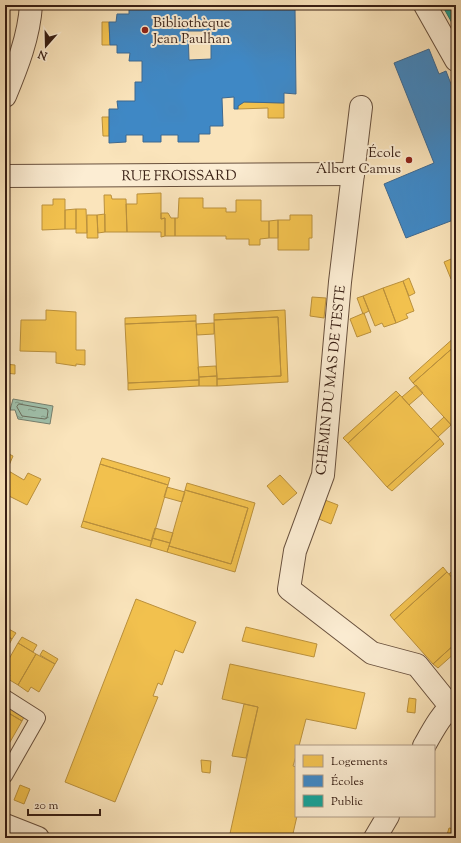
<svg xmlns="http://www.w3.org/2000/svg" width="461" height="843" font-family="'Sorts Mill Goudy',serif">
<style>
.water{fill:url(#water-ripples);stroke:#757f6e}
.homes{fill:#f2c14e;stroke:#ba903c}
.schools{fill:#3f88c5;stroke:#3d6890;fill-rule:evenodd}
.public{fill:#17a398;stroke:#217b70}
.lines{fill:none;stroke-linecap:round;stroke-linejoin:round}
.shore{stroke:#6b6e5e;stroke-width:1}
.lane-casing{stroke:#68503d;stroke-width:16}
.street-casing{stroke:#68503d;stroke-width:24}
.lane{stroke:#fcedd3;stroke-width:14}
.street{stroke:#fcedd3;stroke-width:22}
.poi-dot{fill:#8f2418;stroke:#fcedd3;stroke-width:1.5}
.labels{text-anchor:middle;stroke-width:4;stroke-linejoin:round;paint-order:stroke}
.poi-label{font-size:14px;fill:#371e13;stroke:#fcedd3;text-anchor:start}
.street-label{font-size:14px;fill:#371e13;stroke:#fcedd3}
</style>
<defs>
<pattern id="water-ripples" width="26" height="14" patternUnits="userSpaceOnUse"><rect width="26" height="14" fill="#9fbfaa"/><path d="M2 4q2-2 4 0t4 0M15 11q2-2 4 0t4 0" fill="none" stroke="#829b89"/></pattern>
</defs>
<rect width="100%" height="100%" fill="#fae4bb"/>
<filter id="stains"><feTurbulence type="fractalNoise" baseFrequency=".005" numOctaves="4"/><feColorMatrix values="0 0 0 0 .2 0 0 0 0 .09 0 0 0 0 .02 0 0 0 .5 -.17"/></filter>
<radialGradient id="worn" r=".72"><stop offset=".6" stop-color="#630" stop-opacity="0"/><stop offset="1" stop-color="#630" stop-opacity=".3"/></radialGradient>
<path class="water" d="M13 399 53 406 50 424 18 419 15 410H10Z"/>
<path class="homes" d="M102 22H109L110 45H102Z
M244 102 284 103V118H268V108L238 109V106Z
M102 117H109V136H103Z
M161 193V219L165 218V236L161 237V232H127L126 204H137V194Z
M104 195H111L112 199H126L127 232H105Z
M179 198H203V208H226V212H236V200H261V221H269V238L260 239V245H249V239H226V236H175V218H178Z
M53 199H65V229L42 230V205H53Z
M76 209H86L87 233H76Z
M76 209V229H65V210Z
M161 213H168L171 218H175V236H165V218L161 219Z
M105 214V232L98 233 97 215Z
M87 215H97L98 238H87Z
M290 215H312V238H309V250H278V220H290Z
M278 220V238H269V221Z
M456 257V277L451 279 444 262Z
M409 278 415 293 409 296 403 281Z
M403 281 414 311 406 314 408 318 396 323 383 288Z
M383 288 396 323 384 327 382 323 375 326 363 296Z
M363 296 369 311 363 314 357 298Z
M312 297 326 298 324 318 310 316Z
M46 310 76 312V350H85V365L76 364V366L56 363V352L20 351 21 320H46Z
M285 310 288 382 217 386V379L281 376 278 317 214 320V314Z
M364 313 371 332 357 337 350 319Z
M196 315V321L125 324V318Z
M278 317 281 376 217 379 214 320Z
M196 321 199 380 128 383 125 324Z
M214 323V334L197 335 196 324Z
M456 336V345L413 383 409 378Z
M456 345V425L453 427 413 383Z
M5 364 15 365V374L5 373Z
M216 366 217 376 199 377 198 367Z
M217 376V386H199V377Z
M199 380V386L128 390V383Z
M416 385 423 393 409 405 402 397Z
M396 391 400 395 348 443 343 438Z
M400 395 440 439 387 487 348 443Z
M444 417 451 425 438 437 431 429Z
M440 439 444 444 392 491 387 487Z
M5 452 13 456 7 470 24 480 28 473 41 479 27 505 5 494Z
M102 458 170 478 168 485 100 464Z
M100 464 168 485 152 541 83 521Z
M280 475 297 493 283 505 267 486Z
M187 483 255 503 235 572 167 552 169 546 231 564 248 508 185 490Z
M167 487 185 492 182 502 164 497Z
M185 490 248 508 231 564 169 546Z
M325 500 338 505 331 524 319 519Z
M83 521 152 541 150 547 81 527Z
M155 528 173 533 170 543 152 538Z
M152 538 170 543 167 552 150 547Z
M443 567 447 572 394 620 390 615Z
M456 568V582L449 574Z
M447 572 456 582V643L433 664 394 620Z
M136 599 196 622 183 653 175 650 162 685 158 683 153 696 158 697 115 802 65 782Z
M5 627 16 633 12 639 5 635Z
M246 627 317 644 314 657 242 641Z
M5 635 12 639 5 652Z
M22 637 37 645 33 652 18 643Z
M18 643 36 654 18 685 8 679 10 675 5 671V666Z
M456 643V652L438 668 433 664Z
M43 650 58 659 55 664 40 655Z
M36 654 55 664 39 692 31 687 28 692 18 685Z
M230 664 365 693 356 729 306 719 299 746H296V756L293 766 296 767 297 816 292 838H229L258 707 222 699Z
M409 698 416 699 415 713 407 712Z
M244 704 258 707 246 758 232 756Z
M10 707 25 715 22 721 7 712Z
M5 711 22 721 6 749 5 748Z
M201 760 211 761 210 773 202 772Z
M20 785 30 789 24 804 14 800Z
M456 797V811L453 810Z
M449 828 455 829 453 838H446Z
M455 829H456V838H453Z"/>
<path class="schools" d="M129 5H261V8H295L296 94 284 93V103L244 102 238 106V109H234V97L222 98 223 126H210V134H199V142H178V135H161V142H143V135H126V142L109 143V109H118L117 101H135V82H142V61H129L130 53H117V45H110L109 22H116L117 14H129ZM188 31H211V59L189 60Z
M429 49 439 74 446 71 456 97V219L406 238 384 184 434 163 394 63Z"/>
<path class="public" d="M442 5H456V30Z"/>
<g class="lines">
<path class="shore" d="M19 404 47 409 48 411 47 418 45 419 22 416 17 407Z"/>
<defs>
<path id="lane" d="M5 697 38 718 5 776"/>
<g id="street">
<path d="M425 5 456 60"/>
<path d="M5 96C17 67 29 37 31 5"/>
<path d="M361 107 340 282 323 475 295 551 289 589 372 653 417 665 450 706"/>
<path id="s1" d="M5 176 353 174"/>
<path d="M424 746C433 730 442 713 456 701"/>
<path d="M5 825 38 838"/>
<path d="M375 838 388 816"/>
</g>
</defs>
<use href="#lane" class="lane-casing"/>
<use href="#street" class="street-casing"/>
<use href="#lane" class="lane"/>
<use href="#street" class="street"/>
</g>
<g class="poi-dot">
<circle cx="145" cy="30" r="4"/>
<circle cx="409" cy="160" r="4"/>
</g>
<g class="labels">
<g class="poi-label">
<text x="153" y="27">Bibliothèque<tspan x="153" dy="16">Jean Paulhan</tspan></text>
<text x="401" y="157" text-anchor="end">École<tspan x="401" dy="16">Albert Camus</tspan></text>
</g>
<g class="street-label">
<text dy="5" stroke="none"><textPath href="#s1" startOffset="174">RUE FROISSARD</textPath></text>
<text transform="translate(330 380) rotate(-84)" y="5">CHEMIN DU MAS DE TESTE</text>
</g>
</g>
<rect width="461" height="843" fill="none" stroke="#fae4bb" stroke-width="20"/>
<rect x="6" y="6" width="449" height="831" fill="none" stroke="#371e13" stroke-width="2"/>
<rect x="10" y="10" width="441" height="823" fill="none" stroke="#371e13"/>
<rect x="295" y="745" width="140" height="72" fill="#fcedd3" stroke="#ad9a86"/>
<rect x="303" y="755" width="20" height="12" fill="#f2c14e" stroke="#ad9a86"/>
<text x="331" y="765" font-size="12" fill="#371e13">Logements</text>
<rect x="303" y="775" width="20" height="12" fill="#3f88c5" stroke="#ad9a86"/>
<text x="331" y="785" font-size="12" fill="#371e13">Écoles</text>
<rect x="303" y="795" width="20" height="12" fill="#17a398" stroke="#ad9a86"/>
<text x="331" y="805" font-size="12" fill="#371e13">Public</text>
<g transform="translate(46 46) rotate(200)" stroke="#fcedd3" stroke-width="3" paint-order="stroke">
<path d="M0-3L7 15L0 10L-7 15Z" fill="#371e13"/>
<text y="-6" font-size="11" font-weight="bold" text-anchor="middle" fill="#371e13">N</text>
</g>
<path d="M28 809v6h72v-6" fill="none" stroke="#371e13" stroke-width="2"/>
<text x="34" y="809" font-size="12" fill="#371e13" stroke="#fcedd3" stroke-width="3" paint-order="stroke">20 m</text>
<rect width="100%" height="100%" filter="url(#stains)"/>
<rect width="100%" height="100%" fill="url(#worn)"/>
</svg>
